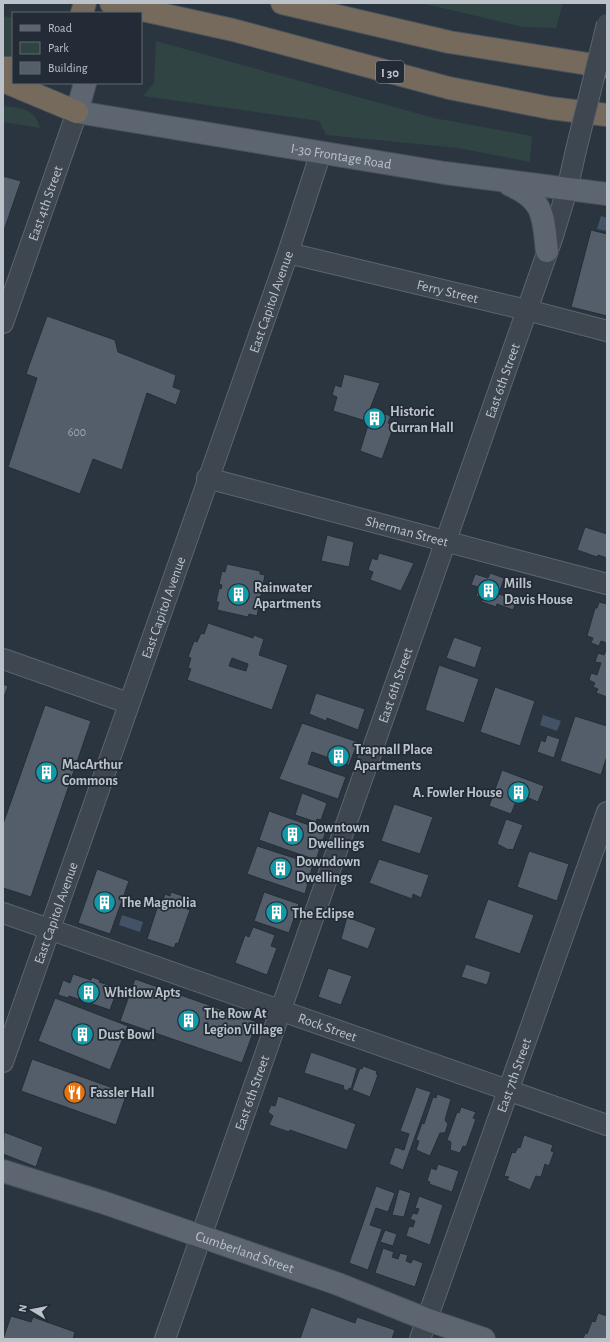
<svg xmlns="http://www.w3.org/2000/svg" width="610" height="1342" font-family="'Alegreya Sans',sans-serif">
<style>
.green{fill:#2f4443}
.water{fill:#425367}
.building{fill:#545e6a;stroke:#252e38;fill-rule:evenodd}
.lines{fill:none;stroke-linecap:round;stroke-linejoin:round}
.minor-casing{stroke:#5c656e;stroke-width:22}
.major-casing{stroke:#48505a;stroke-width:24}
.highway-casing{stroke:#49525b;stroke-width:24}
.minor{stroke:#3e4750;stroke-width:20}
.major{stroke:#5d6670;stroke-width:22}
.highway{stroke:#756a5c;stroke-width:22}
.minor-bridge-casing{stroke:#5c656e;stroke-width:22;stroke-linecap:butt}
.minor-bridge{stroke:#3e4750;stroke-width:20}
.labels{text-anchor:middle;stroke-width:3.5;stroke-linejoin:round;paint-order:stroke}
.number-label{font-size:12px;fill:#a1a9b2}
.shield{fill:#232c36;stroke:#8d959e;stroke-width:1}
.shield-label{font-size:13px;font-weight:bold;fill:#bbc2ca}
.street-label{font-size:14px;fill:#bbc2ca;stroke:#232c36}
.poi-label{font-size:14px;font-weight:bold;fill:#bbc2ca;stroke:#232c36;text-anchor:start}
</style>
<rect width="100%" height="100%" fill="#2a3540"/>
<path class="green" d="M421 3H563L556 28 523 27Z
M3 16 13 18V63L3 59Z
M156 41 434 118 532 136 530 162 458 148 326 135 319 121 143 96 154 83Z
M3 106C21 108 35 108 40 128L3 122Z"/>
<path class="water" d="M601 216 607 218V231L597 229Z
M543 715 561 721 557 731 540 725Z
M122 915 143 922 140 932 119 925Z"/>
<path class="building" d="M3 176 21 181 3 233Z
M591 230 607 234V316L571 307Z
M47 316 115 340 118 352 176 375 173 387 181 390 176 405 147 393 122 470 93 459 80 494 8 467 37 378 26 374Z
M344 374 380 383 370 409 391 416 388 423 394 426 382 459 360 451 369 422 333 411 337 397 332 395 335 385 341 387Z
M585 527 607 534V558L598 555 597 557 577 550Z
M327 535 354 542 349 567 321 561Z
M379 553 414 563 401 591 370 580 373 572 368 570 372 558 377 560Z
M227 564 260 571V574L265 575 257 616 249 614 248 617 217 610 219 602H216L219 588 221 589 222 585 219 584 222 571 225 572Z
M490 573 504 578 499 594 517 600 513 610 497 604 496 607 482 602V598L476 596 479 587 471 585 475 574 488 578Z
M599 602 607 604V643L601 641 599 646 591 643 593 638 587 636 595 608H597Z
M208 623 253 638 254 635 264 639 259 655 288 665 272 710 187 680 191 669 188 668 191 658 188 657 194 641 197 642 201 633 204 634ZM232 658 248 664 246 671 229 666Z
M454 637 482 647 475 668 446 658Z
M606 650 607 651V697L596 693 598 689 593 687 595 683 589 680 591 673 597 675 601 663 595 662 598 653 604 655Z
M439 665 479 679 464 723 425 710Z
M3 684 8 686 3 700Z
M495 687 535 701 520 746 480 732Z
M316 693 365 709 358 730 327 718 326 721 309 714Z
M45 705 91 721 31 897 3 888V824Z
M575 716 607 726V756L601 775 560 761Z
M302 723 358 742 349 765 312 752 308 764 346 777 338 799 279 779Z
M547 735 560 739 554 758 537 752 541 740 545 742Z
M502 770 544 786 538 802 519 794 511 814 489 806Z
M302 793 327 803 321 820 317 819 316 822 295 815Z
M394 804 433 817 420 854 381 841Z
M269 811 326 831 316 860 259 840Z
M506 819 523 825 513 850 510 849 509 850 497 844Z
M257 846 313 864 305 894 247 874Z
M529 851 569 864 557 901 517 887Z
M379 859 429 875 421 898 413 894 412 899 369 883Z
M97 869 129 881 110 934 78 923Z
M171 892 186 897 184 900 190 902 187 909 190 910 178 944 176 943 174 948 147 939 160 899 163 900 165 894 170 896Z
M264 892 299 904 289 933 254 921Z
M488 899 534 915 520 954 474 938Z
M347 917 376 928 368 949 341 939Z
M253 927 275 935 271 946 277 948 267 975 235 963 245 935 249 937Z
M466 964 491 972 487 985 461 977Z
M328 968 352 976 341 1005 318 997Z
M73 974 91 980 92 977 100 980 99 982 118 988 110 1010 69 996 68 998 58 995 63 980 70 983Z
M135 979 257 1022 242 1063 120 1021Z
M55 998 128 1026 110 1070 38 1041Z
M311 1052 357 1068 351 1089 349 1088 348 1091 343 1089 344 1086 304 1073Z
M32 1059 127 1093 116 1125 21 1091Z
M363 1066 377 1071 376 1074 378 1075 370 1097 352 1090 360 1068 362 1069Z
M416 1087 431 1092 403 1170 389 1164 395 1147 404 1150 409 1134 400 1131Z
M437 1094 451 1099 445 1120 448 1124 445 1133H440L430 1156 416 1150 419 1141 416 1140 422 1123 424 1124 433 1097 436 1098Z
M278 1096 356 1124 347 1150 290 1130 289 1132 269 1125 273 1116 268 1112 271 1105 275 1106Z
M461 1107 476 1112 473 1118 476 1119 466 1147 463 1146 460 1153 450 1150 451 1142 447 1140 457 1112 459 1113Z
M4 1132 43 1147 36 1167 3 1154Z
M524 1135 553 1145 551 1151 554 1152 549 1166 545 1164 541 1177 536 1176 530 1190 507 1180 509 1177 504 1176 512 1152 515 1153 518 1147 520 1148Z
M438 1164 459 1171 452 1192 429 1184 430 1182 427 1181 431 1168 436 1170Z
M376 1186 395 1193 388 1212 376 1208 370 1225 382 1229 368 1270 349 1263Z
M399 1189 411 1193 404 1217 392 1215Z
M419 1196 443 1205 430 1245 406 1236 409 1226 413 1227 415 1221 410 1219 413 1213 417 1214 419 1209 415 1208Z
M385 1230 397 1234 393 1246 380 1242Z
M383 1248 394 1252 392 1257 398 1259 400 1253 408 1255 406 1261 411 1263 413 1259 423 1263 415 1287 375 1273Z
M311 1307 355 1323 357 1317 395 1330 392 1339H300Z
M598 1313 607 1316V1339H583L585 1333 587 1334 592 1321 595 1322Z
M11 1316 31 1322 33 1317 75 1332 73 1339H3Z"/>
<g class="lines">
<defs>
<g id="minor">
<path id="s1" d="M288 253 527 310 607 331"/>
<path id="s2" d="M3 323 77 112"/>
<path id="s3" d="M207 478 607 584"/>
<path d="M3 659 128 703"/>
<path id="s4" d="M3 913 607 1125"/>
<path id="s5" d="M3 1062 288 253 321 152"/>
<path id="s6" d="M165 1339 552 239 567 190 576 150"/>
<path id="s7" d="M420 1339 607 812"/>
</g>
<g id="major">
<path id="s8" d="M85 83 77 112 445 173 607 194"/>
<path d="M510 185C545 200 543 217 547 251"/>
<path id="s9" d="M3 1171 105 1203 338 1284 428 1320 484 1339"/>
</g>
<path id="highway" d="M111 3 233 30 449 88 550 108 607 115
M282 3 449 42 607 67
M82 13 85 3
M3 68H13
M3 81 77 112"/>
</defs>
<use href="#minor" class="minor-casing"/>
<use href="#major" class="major-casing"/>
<use href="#highway" class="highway-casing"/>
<use href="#minor" class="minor"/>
<use href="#major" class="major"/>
<use href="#highway" class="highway"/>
<defs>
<path id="minor-bridge" d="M576 150 607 24"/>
</defs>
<use href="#minor-bridge" class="minor-bridge-casing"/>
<use href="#minor-bridge" class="minor-bridge"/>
</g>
<defs>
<symbol id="building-disc" viewBox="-11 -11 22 22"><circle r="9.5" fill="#0f9aa8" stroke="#232c36"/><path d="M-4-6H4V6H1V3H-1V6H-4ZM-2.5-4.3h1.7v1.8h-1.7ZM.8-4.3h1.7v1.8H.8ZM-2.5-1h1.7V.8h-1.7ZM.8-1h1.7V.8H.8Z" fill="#fff"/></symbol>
<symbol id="restaurant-disc" viewBox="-11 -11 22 22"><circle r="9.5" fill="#e8710a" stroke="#232c36"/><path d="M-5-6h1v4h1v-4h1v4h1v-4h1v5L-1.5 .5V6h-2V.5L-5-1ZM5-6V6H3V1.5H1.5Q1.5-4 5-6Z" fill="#fff"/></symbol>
</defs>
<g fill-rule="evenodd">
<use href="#building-disc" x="362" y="406" width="25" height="25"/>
<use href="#building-disc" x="476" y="578" width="25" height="25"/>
<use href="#building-disc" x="226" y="582" width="25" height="25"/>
<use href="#building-disc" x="326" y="744" width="25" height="25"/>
<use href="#building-disc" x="34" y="760" width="25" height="25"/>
<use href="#building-disc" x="506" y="780" width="25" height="25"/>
<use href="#building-disc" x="280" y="822" width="25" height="25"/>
<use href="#building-disc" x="268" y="856" width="25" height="25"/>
<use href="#building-disc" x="92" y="890" width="25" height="25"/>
<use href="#building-disc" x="264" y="900" width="25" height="25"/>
<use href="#building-disc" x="76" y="980" width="25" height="25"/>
<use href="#building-disc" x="176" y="1008" width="25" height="25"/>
<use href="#building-disc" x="70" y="1022" width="25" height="25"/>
<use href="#restaurant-disc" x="62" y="1080" width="25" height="25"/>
</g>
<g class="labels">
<g class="number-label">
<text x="77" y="436">600</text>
</g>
<rect class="shield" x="376" y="61" width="28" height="22" rx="3"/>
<g class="shield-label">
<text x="390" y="77">I 30</text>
</g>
<g class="street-label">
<text dy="5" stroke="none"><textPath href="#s8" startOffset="298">I-30 Frontage Road</textPath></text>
<text dy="5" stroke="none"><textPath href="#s2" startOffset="127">East 4th Street</textPath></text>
<text dy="5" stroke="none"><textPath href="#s1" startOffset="164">Ferry Street</textPath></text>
<text dy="5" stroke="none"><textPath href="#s5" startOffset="806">East Capitol Avenue</textPath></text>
<text dy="5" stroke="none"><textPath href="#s6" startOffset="1016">East 6th Street</textPath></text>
<text dy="5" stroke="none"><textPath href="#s3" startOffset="207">Sherman Street</textPath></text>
<text dy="5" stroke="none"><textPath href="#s5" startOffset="482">East Capitol Avenue</textPath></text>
<text dy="5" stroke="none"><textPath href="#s6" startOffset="693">East 6th Street</textPath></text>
<text dy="5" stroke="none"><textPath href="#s5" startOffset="158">East Capitol Avenue</textPath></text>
<text dy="5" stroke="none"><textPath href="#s4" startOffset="344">Rock Street</textPath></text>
<text dy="5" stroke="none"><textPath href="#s7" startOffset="280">East 7th Street</textPath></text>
<text dy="5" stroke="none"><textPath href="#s6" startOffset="261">East 6th Street</textPath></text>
<text dy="5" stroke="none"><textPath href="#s9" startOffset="255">Cumberland Street</textPath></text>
</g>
<g class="poi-label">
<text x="390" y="416">Historic<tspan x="390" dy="16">Curran Hall</tspan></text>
<text x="504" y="588">Mills<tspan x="504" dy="16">Davis House</tspan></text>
<text x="254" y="592">Rainwater<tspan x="254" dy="16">Apartments</tspan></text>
<text x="354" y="754">Trapnall Place<tspan x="354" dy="16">Apartments</tspan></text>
<text x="62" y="769">MacArthur<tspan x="62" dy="16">Commons</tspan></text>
<text x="502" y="797" text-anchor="end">A. Fowler House</text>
<text x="308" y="832">Downtown<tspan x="308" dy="16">Dwellings</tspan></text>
<text x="296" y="866">Downdown<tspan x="296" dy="16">Dwellings</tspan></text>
<text x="120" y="907">The Magnolia</text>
<text x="292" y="918">The Eclipse</text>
<text x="104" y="997">Whitlow Apts</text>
<text x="204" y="1018">The Row At<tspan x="204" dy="16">Legion Village</tspan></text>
<text x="98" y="1039">Dust Bowl</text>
<text x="90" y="1097">Fassler Hall</text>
</g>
</g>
<rect width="610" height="1342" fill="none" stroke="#bbc2ca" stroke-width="8"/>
<rect x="12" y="12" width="130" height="72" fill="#232c36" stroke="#606871"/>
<rect x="20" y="25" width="20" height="6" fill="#5d6670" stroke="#606871"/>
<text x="48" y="32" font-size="12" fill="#bbc2ca">Road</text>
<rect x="20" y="42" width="20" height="12" fill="#2f4443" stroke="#606871"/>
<text x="48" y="52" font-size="12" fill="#bbc2ca">Park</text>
<rect x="20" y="62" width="20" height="12" fill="#545e6a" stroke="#606871"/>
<text x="48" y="72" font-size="12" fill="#bbc2ca">Building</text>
<g transform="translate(32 1310) rotate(280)" stroke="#232c36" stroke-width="3" paint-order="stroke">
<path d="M0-3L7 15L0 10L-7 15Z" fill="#bbc2ca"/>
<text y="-6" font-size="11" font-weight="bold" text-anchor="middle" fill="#bbc2ca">N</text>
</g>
</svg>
